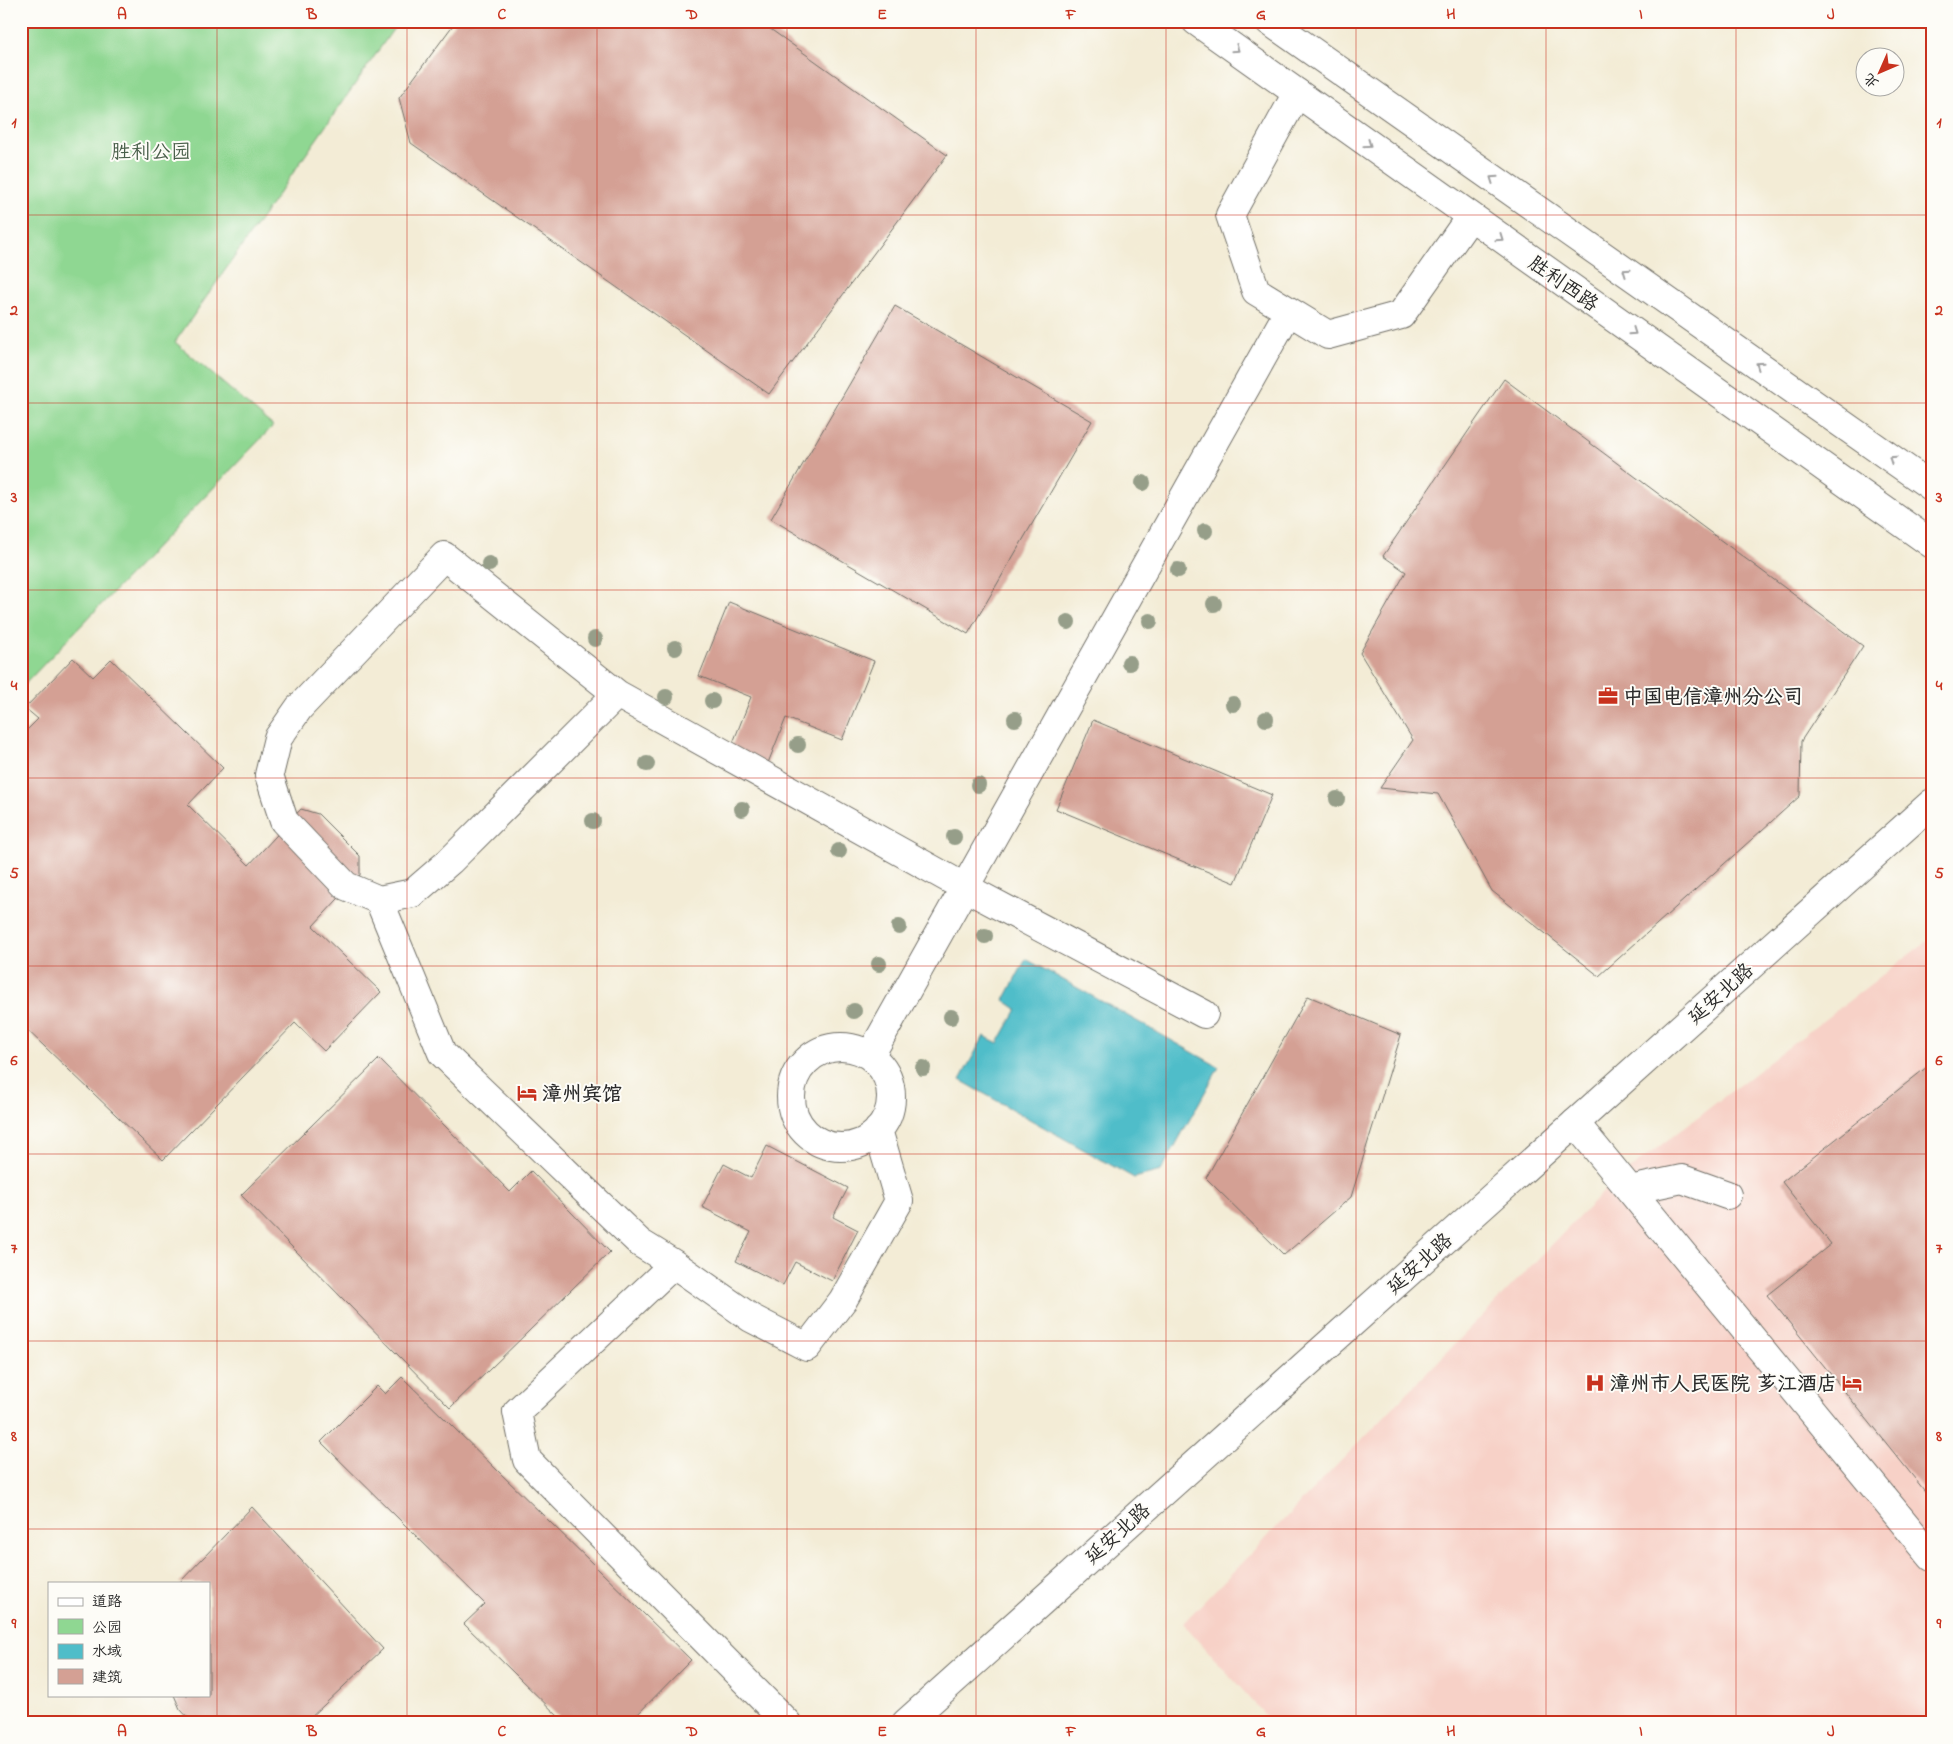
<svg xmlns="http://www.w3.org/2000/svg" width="1953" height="1744" font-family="'Indie Flower','LXGW WenKai TC',sans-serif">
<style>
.built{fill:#f7d1c7}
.green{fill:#8fd792;stroke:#5d815e}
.water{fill:#4fbdc9;stroke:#3d747a}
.building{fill:#d4a094}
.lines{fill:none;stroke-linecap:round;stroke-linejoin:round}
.minor-casing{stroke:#716f67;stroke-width:30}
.major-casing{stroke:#716f67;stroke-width:30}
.minor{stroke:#fff;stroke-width:28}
.major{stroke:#fff;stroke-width:28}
.tree{fill:#969e89}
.oneway{stroke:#a0a0a0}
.grid{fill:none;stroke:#c8321e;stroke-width:1;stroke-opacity:0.55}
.labels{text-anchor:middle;stroke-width:4;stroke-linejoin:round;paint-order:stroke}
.park-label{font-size:20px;fill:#495f4a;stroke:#fdfcf7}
.street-label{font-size:20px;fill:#2b2b2b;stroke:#fdfcf7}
.poi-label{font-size:20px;font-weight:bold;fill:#2b2b2b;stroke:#fdfcf7;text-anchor:start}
.neatline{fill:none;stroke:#c8321e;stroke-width:2}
.grid-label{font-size:16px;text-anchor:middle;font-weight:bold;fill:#c8321e}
</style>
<rect width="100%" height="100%" fill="#fdfcf7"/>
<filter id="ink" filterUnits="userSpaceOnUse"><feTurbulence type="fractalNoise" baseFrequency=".02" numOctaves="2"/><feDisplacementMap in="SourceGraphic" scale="10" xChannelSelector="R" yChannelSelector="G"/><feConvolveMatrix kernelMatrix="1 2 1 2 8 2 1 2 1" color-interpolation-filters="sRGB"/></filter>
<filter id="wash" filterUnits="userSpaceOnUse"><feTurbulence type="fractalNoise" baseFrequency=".0096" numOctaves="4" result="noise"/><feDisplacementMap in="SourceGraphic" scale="20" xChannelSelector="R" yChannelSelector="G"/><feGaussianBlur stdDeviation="1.12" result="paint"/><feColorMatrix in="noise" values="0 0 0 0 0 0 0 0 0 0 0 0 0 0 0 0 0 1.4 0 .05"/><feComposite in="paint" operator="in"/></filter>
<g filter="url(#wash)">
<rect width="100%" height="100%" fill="#f3ecd6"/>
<path class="built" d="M1932 937V1723H1272L1183 1623 1613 1182Z"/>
<path class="green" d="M21 21H399L175 342 273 426 21 688Z"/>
<path class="water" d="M1026 959 1219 1067 1161 1171 1134 1178 960 1080 984 1036 998 1043 1017 1009 1004 1000Z"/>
<g id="blocks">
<path class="building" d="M456 21H759L947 155 769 394 411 143 399 98Z
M895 306 1092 421 968 634 771 519Z
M1504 379 1863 646 1801 741 1800 796 1599 976 1492 891 1438 794 1380 788 1413 740 1360 653 1406 572 1383 556Z
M729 602 874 661 842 740 786 718 766 768 729 753 751 697 699 676Z
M73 658 93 677 111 659 223 768 188 805 249 865 301 809 318 814 360 856V875L313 926 381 992 324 1051 295 1023 163 1160 21 1024V736L38 719 25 708Z
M1093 720 1272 795 1235 883 1056 809Z
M1308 996 1401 1035 1351 1197 1284 1255 1206 1178Z
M379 1059 510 1192 531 1171 610 1252 450 1408 241 1195Z
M1932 1063V1500L1767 1295 1831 1244 1782 1182Z
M767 1146 848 1188 833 1217 858 1230 832 1281 795 1262 783 1285 736 1261 751 1232 702 1207 724 1164 751 1178Z
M402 1377 691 1660 629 1723H565L464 1624 485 1604 321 1442 377 1386 385 1394Z
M252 1507 383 1649 305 1723H193L180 1709 174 1695H209V1583H179Z"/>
</g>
</g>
<g filter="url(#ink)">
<use href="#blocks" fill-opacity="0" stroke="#716f67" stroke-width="1"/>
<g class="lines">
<defs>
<path id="minor" d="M1297 93 1230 215 1256 291 1328 335 1401 315 1470 217
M617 694 450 861 413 893 379 900 346 886 284 821 269 775 278 738 299 708 444 556 617 694 964 887 1204 1014
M379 900 442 1053 640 1243 674 1264 751 1318 807 1347 843 1300 899 1201 878 1130
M791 1097a50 50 0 1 1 100 0a50 50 0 1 1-100 0Z
M870 1056 1288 312
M1575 1123 1932 1557
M1630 1190 1682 1179 1727 1195
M674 1264 517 1412 527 1460 787 1723"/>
<path id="major" d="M1196 21 1932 544
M1269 21 1932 487
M906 1723 1932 803"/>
</defs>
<use href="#minor" class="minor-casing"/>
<use href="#major" class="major-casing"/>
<use href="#minor" class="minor"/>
<use href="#major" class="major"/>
</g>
<g class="tree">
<circle cx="1143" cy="483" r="8"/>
<circle cx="1205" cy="531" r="8"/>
<circle cx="489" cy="564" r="8"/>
<circle cx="1178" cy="570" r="8"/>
<circle cx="1214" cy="604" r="8"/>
<circle cx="1150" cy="621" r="8"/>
<circle cx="1068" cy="622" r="8"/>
<circle cx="595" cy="639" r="8"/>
<circle cx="675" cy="648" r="8"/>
<circle cx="1129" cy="663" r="8"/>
<circle cx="666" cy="697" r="8"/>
<circle cx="712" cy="701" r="8"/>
<circle cx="1233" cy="704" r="8"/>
<circle cx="1015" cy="719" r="8"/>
<circle cx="1266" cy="719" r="8"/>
<circle cx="798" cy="745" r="8"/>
<circle cx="647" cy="764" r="8"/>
<circle cx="978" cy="785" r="8"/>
<circle cx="1337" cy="799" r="8"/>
<circle cx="742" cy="809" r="8"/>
<circle cx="593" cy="821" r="8"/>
<circle cx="954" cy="837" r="8"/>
<circle cx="839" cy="851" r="8"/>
<circle cx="899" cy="927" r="8"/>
<circle cx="985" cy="936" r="8"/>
<circle cx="879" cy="964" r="8"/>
<circle cx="854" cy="1011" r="8"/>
<circle cx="951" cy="1017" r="8"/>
<circle cx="923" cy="1068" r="8"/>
</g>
<defs><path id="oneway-chevron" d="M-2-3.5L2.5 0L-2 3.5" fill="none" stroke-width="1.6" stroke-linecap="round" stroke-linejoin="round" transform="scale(1.25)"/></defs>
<g class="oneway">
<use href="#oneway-chevron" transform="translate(1236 49) rotate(35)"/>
<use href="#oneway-chevron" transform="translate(1368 144) rotate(35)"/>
<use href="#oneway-chevron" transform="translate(1493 179) rotate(-145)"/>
<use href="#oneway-chevron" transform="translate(1500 238) rotate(35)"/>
<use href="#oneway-chevron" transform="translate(1626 272) rotate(-145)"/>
<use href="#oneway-chevron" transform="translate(1633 332) rotate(35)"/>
<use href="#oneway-chevron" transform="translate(1759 365) rotate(-145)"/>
<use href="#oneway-chevron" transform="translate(1892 459) rotate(-145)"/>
</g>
</g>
<path class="grid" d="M217 21V1723M407 21V1723M597 21V1723M787 21V1723M976 21V1723M1166 21V1723M1356 21V1723M1546 21V1723M1736 21V1723M21 215H1932M21 403H1932M21 590H1932M21 778H1932M21 966H1932M21 1154H1932M21 1341H1932M21 1529H1932"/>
<defs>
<symbol id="office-bare" viewBox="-9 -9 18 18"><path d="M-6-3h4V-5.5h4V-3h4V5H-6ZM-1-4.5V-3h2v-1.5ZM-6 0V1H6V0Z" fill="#c8321e" stroke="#fdfcf7" stroke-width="2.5" paint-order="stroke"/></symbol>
<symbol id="hotel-bare" viewBox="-9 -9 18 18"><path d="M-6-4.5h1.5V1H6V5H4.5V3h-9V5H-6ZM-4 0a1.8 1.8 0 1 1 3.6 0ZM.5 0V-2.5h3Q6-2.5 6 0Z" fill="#c8321e" stroke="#fdfcf7" stroke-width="2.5" paint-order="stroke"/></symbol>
<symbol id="hospital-bare" viewBox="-9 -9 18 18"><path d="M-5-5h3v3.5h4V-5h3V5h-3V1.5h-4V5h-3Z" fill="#c8321e" stroke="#fdfcf7" stroke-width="2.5" paint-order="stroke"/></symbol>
</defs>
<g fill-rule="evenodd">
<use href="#office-bare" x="1594" y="682" width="28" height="28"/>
<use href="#hotel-bare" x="513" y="1079" width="28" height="28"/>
<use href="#hospital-bare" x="1581" y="1369" width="28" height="28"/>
<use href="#hotel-bare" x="1838" y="1369" width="28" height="28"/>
</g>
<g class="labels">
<g class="park-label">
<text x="151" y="158">胜利公园</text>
</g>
<g class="street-label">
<text transform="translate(1564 283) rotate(35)" y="7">胜利西路</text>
<text transform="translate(1720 993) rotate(-42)" y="7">延安北路</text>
<text transform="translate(1419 1263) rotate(-42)" y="7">延安北路</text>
<text transform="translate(1117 1533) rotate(-42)" y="7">延安北路</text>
</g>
<g class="poi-label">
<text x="1623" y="703">中国电信漳州分公司</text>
<text x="542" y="1100">漳州宾馆</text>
<text x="1610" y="1390">漳州市人民医院</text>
<text x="1837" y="1390" text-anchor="end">芗江酒店</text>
</g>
</g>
<rect width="1953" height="1744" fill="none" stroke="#fdfcf7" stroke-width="55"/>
<rect x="48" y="1582" width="162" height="115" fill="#fdfcf7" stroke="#a9a8a5"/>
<rect x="58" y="1598" width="25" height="8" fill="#ffffff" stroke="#a9a8a5"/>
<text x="92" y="1606" font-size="15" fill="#2b2b2b">道路</text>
<rect x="58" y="1619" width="25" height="15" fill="#8fd792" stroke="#a9a8a5"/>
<text x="92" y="1632" font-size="15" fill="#2b2b2b">公园</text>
<rect x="58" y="1644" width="25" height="15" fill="#4fbdc9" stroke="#a9a8a5"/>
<text x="92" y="1656" font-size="15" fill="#2b2b2b">水域</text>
<rect x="58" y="1669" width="25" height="15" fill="#d4a094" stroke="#a9a8a5"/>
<text x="92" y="1682" font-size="15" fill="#2b2b2b">建筑</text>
<g transform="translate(1880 72) rotate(225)"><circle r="24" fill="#fdfcf7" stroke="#a9a8a5"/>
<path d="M0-4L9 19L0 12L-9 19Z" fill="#c8321e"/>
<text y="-8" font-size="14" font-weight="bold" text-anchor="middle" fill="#2b2b2b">北</text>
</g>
<rect x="28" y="28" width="1898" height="1688" class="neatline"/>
<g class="grid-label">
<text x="122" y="19">A</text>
<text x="312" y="19">B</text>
<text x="502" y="19">C</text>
<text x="692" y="19">D</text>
<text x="882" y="19">E</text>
<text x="1071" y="19">F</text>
<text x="1261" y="19">G</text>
<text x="1451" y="19">H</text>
<text x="1641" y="19">I</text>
<text x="1831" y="19">J</text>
<text x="14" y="127">1</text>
<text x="1939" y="127">1</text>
<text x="14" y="315">2</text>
<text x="1939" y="315">2</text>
<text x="14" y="502">3</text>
<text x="1939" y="502">3</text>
<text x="14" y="690">4</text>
<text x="1939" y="690">4</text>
<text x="14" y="878">5</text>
<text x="1939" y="878">5</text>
<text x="14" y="1065">6</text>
<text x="1939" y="1065">6</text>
<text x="14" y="1253">7</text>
<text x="1939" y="1253">7</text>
<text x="14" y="1441">8</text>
<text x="1939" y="1441">8</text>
<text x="14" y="1628">9</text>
<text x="1939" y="1628">9</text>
<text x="122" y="1736">A</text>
<text x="312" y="1736">B</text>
<text x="502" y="1736">C</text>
<text x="692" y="1736">D</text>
<text x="882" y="1736">E</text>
<text x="1071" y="1736">F</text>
<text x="1261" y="1736">G</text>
<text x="1451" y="1736">H</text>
<text x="1641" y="1736">I</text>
<text x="1831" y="1736">J</text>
</g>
</svg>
